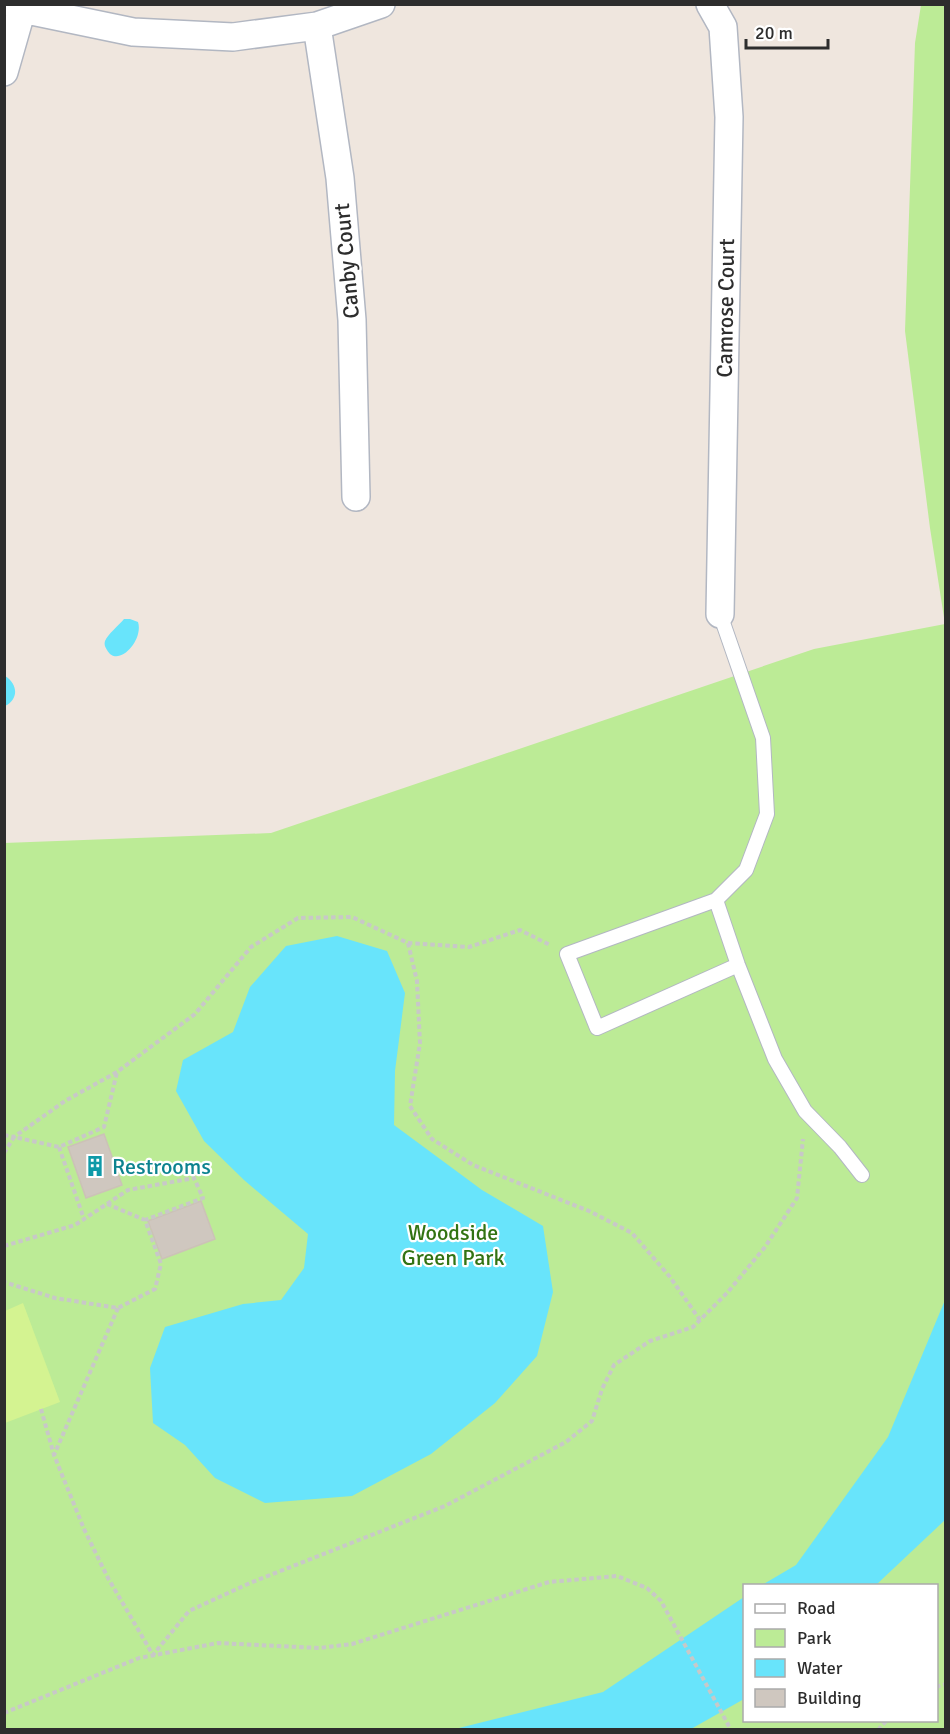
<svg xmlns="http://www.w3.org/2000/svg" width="950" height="1734" font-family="Signika,sans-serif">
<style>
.green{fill:#bceb96;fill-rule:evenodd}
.pitch{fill:#d4f391}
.water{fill:#68e4fb}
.building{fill:#cfc7bf;stroke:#ccc2b7;stroke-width:1.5}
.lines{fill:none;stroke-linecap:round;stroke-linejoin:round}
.lane-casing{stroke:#b2b7c2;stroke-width:16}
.street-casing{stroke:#b2b7c2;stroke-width:30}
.path{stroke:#c8c8c8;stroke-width:4;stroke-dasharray:4.5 3;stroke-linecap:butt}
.lane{stroke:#fff;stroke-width:14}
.street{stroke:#fff;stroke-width:27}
.labels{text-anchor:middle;stroke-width:4.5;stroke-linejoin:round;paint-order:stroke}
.street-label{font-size:22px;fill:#2d2d2d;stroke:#fff}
.culture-label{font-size:22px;fill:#0d838f;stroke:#fff;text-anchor:start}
.park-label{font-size:22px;fill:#327313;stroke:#fff}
</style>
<rect width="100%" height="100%" fill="#efe6de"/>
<path class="green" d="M921 5H945V1729H5L4 843 271 833 814 649 945 624 930 528 905 331 915 43ZM744 1586H936V1720H744Z"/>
<path class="pitch" d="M23 1303 60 1402 5 1423V1311Z"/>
<path class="water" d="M124 619H130L138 622C144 641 117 669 107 650 105 647 104 645 105 641 108 634 119 625 124 619Z
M5 676C18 684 19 699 5 706Z
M337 936 387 951 405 993 395 1071 394 1125 482 1190 543 1226 553 1292 537 1356 495 1403 431 1454 352 1496 265 1503 215 1478 185 1445 153 1423 150 1368 165 1327 243 1304 281 1300 304 1268 308 1234 244 1180 204 1141 176 1091 183 1060 233 1032 250 987 286 946Z
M945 1300V1520L876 1585H762L796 1565 888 1437Z
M744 1597V1699L691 1729H455L603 1692Z"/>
<path class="building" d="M104 1134 122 1185 86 1198 68 1147Z
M201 1201 215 1239 162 1259 148 1221Z"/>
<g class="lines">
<defs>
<path id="lane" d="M720 614 763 738 767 814 746 870 716 900 738 965 775 1059 805 1111 840 1147 862 1175
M716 900 567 954 597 1028 738 965"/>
<path id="street" d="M13 4 22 9 133 32 233 37 317 26 381 4
M710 4 723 27 729 117 720 614
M317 26 340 178 352 320 356 497
M4 72 22 9"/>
</defs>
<use href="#lane" class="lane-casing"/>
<use href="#street" class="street-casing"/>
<path class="path" d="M408 943 417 981 420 1043 410 1106 432 1139 473 1165 589 1211 632 1233 670 1277 700 1320
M4 1135 14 1137 65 1101 117 1072 195 1014 251 947 298 918 352 917 408 943 469 947 520 930 550 945
M59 1147 84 1219
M4 1153 14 1137 59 1147 104 1127 117 1072
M107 1204 145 1220
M4 1246 75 1225 128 1190 194 1178 203 1198 145 1220 161 1264 155 1289 118 1308 55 1298 4 1282
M118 1308 54 1455 84 1529 108 1578 153 1655 189 1611 250 1583 445 1506 566 1442 592 1421 602 1389 614 1365 650 1341 693 1327 727 1293 765 1247 797 1198 803 1139
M41 1409 54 1455
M936 1687 946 1684
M4 1713 139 1658 218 1643 319 1648 352 1644 549 1582 617 1576 647 1588 661 1601 731 1730
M878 1730 887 1720"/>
<use href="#lane" class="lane"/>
<use href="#street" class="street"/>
</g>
<defs>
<symbol id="building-bare" viewBox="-9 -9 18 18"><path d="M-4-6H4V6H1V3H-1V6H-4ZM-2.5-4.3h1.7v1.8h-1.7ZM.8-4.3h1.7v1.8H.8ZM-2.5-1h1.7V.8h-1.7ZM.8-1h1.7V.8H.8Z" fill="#0f9aa8" stroke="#fff" stroke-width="2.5" paint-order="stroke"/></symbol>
</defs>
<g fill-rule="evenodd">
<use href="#building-bare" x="80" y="1151" width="30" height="30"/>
</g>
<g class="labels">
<g class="street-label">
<text transform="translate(346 261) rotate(-95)" y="8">Canby Court</text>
<text transform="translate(725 308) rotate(-89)" y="8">Camrose Court</text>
</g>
<g class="culture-label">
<text x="112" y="1174">Restrooms</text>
</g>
<g class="park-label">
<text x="453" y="1240">Woodside<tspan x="453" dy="25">Green Park</tspan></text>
</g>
</g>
<rect width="950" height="1734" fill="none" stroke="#2d2d2d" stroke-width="12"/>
<rect x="743" y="1584" width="195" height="138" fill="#ffffff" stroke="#ababab" stroke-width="1.5"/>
<rect x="755" y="1604" width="30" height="9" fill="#ffffff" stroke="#ababab" stroke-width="1.5"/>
<text x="797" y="1614" font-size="18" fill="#2d2d2d">Road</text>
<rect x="755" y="1629" width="30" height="18" fill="#bceb96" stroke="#ababab" stroke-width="1.5"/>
<text x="797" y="1644" font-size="18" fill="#2d2d2d">Park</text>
<rect x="755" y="1659" width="30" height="18" fill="#68e4fb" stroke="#ababab" stroke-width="1.5"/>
<text x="797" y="1674" font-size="18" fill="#2d2d2d">Water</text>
<rect x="755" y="1689" width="30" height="18" fill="#cfc7bf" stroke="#ababab" stroke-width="1.5"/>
<text x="797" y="1704" font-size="18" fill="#2d2d2d">Building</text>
<path d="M746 39v9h82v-9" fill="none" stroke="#2d2d2d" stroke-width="3"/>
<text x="755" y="39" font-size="18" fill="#2d2d2d" stroke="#ffffff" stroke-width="4.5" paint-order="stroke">20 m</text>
</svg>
